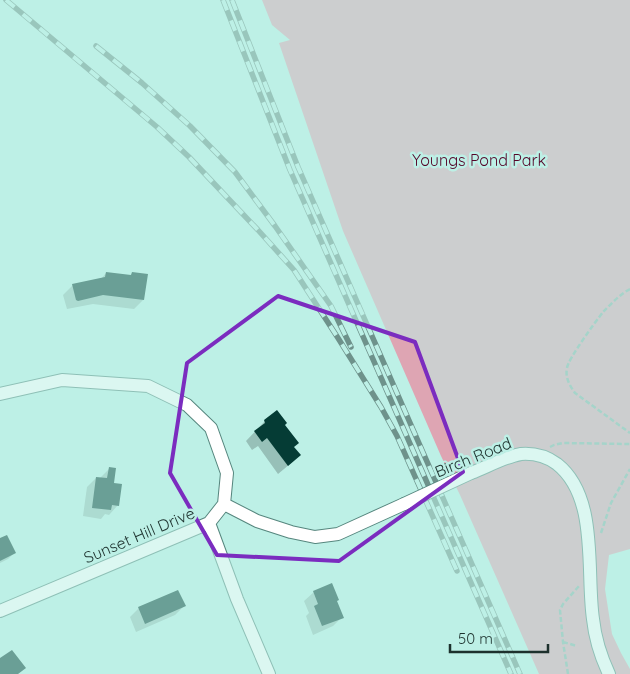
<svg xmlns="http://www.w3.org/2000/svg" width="630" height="674" font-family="Quicksand,sans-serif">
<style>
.green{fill:#dea5b3}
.shadow{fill:#0003}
.building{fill:#053c35}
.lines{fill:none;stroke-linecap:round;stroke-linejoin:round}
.street-casing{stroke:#56867e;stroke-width:14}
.path{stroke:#88b1a9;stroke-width:2.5;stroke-dasharray:5 2.5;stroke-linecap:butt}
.street{stroke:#fff;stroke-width:12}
.rail-casing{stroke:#6e928b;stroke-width:5.5}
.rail{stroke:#bdf0e6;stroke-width:4;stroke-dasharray:11;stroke-linecap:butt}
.street-bridge-casing{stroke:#56867e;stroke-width:14;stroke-linecap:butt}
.street-bridge{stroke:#fff;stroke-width:12}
.marked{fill:none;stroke:#7b2cbf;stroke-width:4;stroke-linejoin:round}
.labels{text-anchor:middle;stroke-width:5;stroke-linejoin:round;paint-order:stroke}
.park-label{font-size:16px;fill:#550528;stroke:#bdf0e6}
.street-label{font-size:16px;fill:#1d312d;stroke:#bdf0e6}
</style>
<rect width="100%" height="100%" fill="#bdf0e6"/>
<path class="green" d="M262 0H630V549L609 555 605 589 612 634 621 653 630 669V674H539L460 495 441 456 343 231 279 43 290 40 272 25Z"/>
<path class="shadow" d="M106 273 129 276 133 273 143 300 134 309 93 304 67 309 63 295 73 285 101 279Z
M265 421 293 447 299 455 290 464 278 474 258 446 252 450 246 441Z
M109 469 118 505 109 515 105 514 101 519 83 516 87 487 96 478H100Z
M0 539 14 553 8 559 0 563Z
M314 592 336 601 342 617 333 626 313 635 306 616 309 613 304 601Z
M184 606 175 615 136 632 130 617 139 608Z"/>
<path class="building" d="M106 272 131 275 132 272 148 274 144 300 103 295 78 301 76 300 72 284 105 277Z
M277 410 287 423 285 425 299 443 294 447 301 455 288 466 267 438 262 442 254 431 265 423 264 420Z
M109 467 116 468 114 483 122 484 119 506 112 505 111 510 92 508 96 477 107 478Z
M7 535 16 553 0 561V538Z
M332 583 339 600 337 601 344 618 322 626 314 606 318 604 313 591Z
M178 590 186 606 145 624 138 607Z
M12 650 26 668 18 674H0V658Z"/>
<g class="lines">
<defs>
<path id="street" d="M0 394 62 380 148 386 187 405 211 428 227 473 224 504 209 523 0 611
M471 473C487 467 504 457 521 454 535 453 546 456 557 464 599 497 586 572 593 619 595 638 601 657 609 674
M224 504 257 521 291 532 315 537 338 534 404 504
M209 523 237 599 269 674"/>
</defs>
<use href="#street" class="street-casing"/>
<path class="path" d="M630 289C620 294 611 304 603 312 596 321 568 359 567 368 565 378 570 386 575 393L630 433
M550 447 554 445 563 443 630 444
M601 533 611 503 630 469
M563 642 577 646
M568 674 563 642 560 610 563 604 579 586"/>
<use href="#street" class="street"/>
<defs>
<path id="rail" d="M6 0 157 127 189 157 258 230 294 270 338 338 381 407 397 436 457 571
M223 0 290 170 511 674
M232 0 298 167 520 674
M96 46 142 83 190 126 235 172 275 226 331 306 351 347"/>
</defs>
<use href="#rail" class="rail-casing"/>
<use href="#rail" class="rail"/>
<defs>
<path id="street-bridge" d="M404 504 471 473"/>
</defs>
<use href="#street-bridge" class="street-bridge-casing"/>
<use href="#street-bridge" class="street-bridge"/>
</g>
<path d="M0 0H630V674H0ZM278 296 415 342 463 472 339 561 217 555 170 473 187 363Z" fill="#bdf0e6" fill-opacity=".55" fill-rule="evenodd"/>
<path class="marked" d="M278 296 415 342 463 472 339 561 217 555 170 473 187 363Z"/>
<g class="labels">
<g class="park-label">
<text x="479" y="166">Youngs Pond Park</text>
</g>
<g class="street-label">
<text transform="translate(473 457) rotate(-22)" y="6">Birch Road</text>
<text transform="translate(139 535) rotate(-23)" y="6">Sunset Hill Drive</text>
</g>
</g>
<path d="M450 644v8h98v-8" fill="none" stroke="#1d312d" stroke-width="2.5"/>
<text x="458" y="644" font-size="15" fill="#1d312d" stroke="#bdf0e6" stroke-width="4" paint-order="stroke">50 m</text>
</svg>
